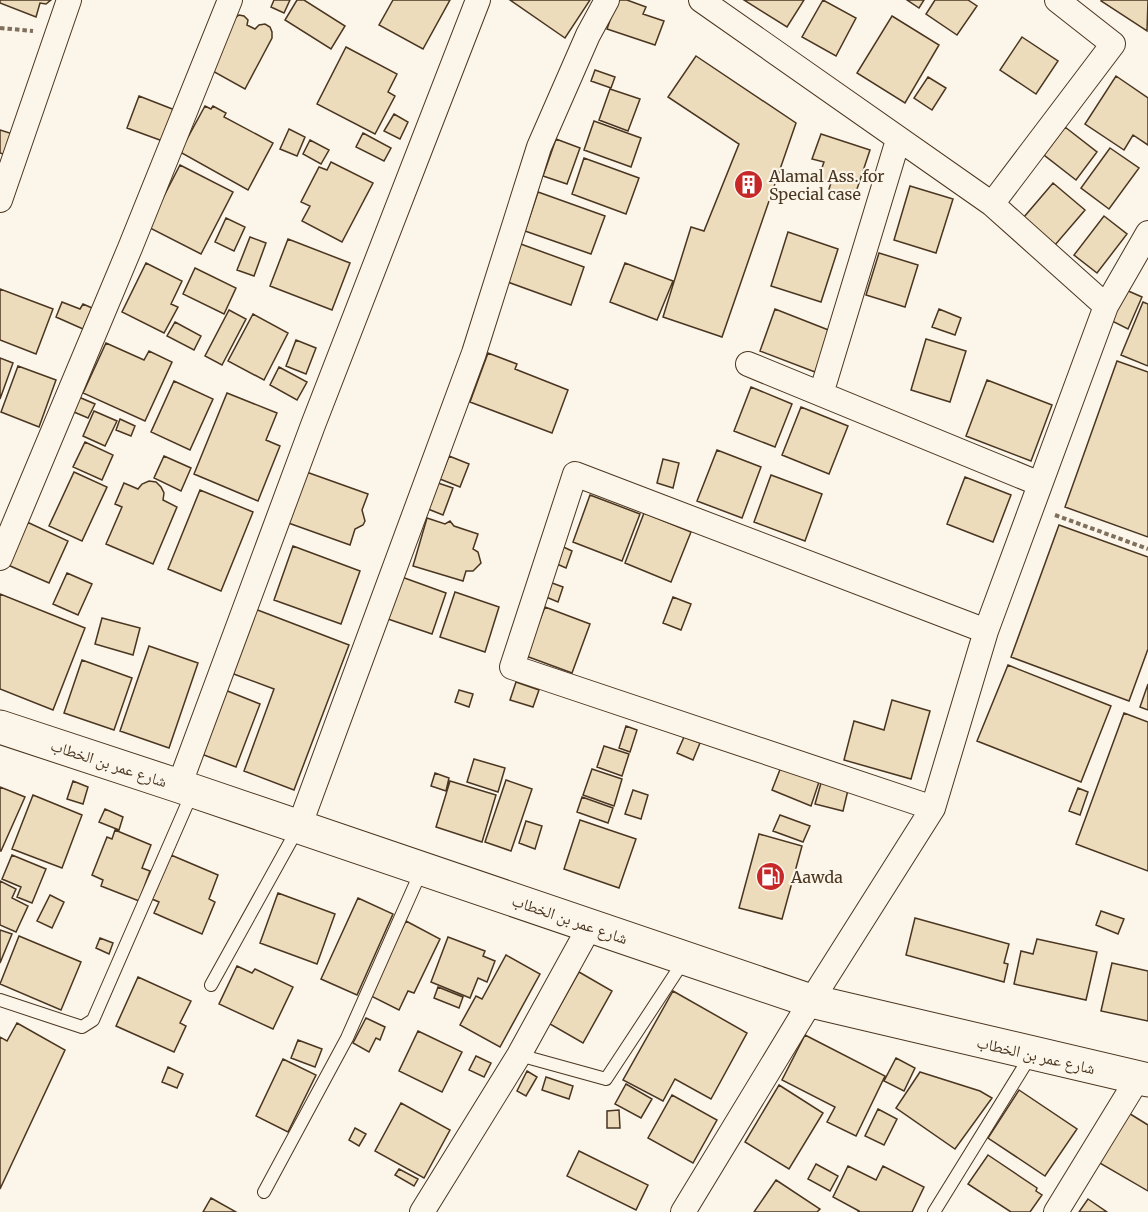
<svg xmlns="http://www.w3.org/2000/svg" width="1148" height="1212" font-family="Merriweather,'Noto Naskh Arabic',serif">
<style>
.building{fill:#ecdcbc;stroke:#4a3520;stroke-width:1.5}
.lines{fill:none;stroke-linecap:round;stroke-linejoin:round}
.service-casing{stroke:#4a3520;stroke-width:14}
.minor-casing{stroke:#4a3520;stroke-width:26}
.secondary-casing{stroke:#4a3520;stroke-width:35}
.path{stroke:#7f6f5c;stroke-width:4;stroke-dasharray:4.5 3;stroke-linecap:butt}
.service{stroke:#fbf6e9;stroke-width:12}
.minor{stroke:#fbf6e9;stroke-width:24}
.secondary{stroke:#fbf6e9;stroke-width:33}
.labels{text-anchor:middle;stroke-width:4.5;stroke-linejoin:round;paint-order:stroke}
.poi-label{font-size:16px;fill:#4a3520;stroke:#fbf6e9;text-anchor:start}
.street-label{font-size:16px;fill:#4a3520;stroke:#fbf6e9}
</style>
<rect width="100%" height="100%" fill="#fbf6e9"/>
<path class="building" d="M0 0H51L46 4 40 3 36 17 0 3Z
M274 0H290L284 13 271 7Z
M297 0H304L345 26 331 49 285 20Z
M393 0H450L423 49 379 25Z
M510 0H590L565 38Z
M617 0H627L646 7 643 14 664 21 655 45 607 29Z
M744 0H804L787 27Z
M823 0 856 18 836 56 802 37Z
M907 0H924L919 8Z
M935 0H968L977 6 957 35 926 14Z
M1102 0H1148L1147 31 1101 1Z
M239 15 244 16 248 20 247 25 255 29 259 25 265 24 270 27 272 32V38L245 89 209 69 235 18Z
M892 16 939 45 905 103 857 73Z
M1022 37 1058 61 1036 94 1000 70Z
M346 47 397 74 388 92 395 96 375 134 317 104Z
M696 56 796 123 722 337 663 317 691 227 704 231 739 144 668 97Z
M595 70 615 77 611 88 591 81Z
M1116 76 1148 98V145L1133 135 1124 150 1085 124Z
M928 77 946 88 932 110 914 98Z
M610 89 640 99 628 131 599 120Z
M139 96 180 112 168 143 127 128Z
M205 106 211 109 213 106 226 113 224 117 273 143 248 190 180 152Z
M394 114 408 122 400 139 384 131Z
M594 121 641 138 631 167 584 150Z
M1065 127 1097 152 1076 180 1044 155Z
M289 129 305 137 297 156 280 149Z
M0 130 16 135 9 156 0 153Z
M363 133 391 148 384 161 356 147Z
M821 134 870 150 854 198 829 189 831 183 818 179 824 162 812 159Z
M556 139 580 148 567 184 543 176Z
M310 140 329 150 321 164 303 154Z
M1110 148 1139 168 1109 209 1081 188Z
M584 158 639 178 626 214 572 194Z
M331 162 373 183 342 242 302 221 310 206 301 202 319 167 327 170Z
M180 165 233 192 201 254 148 227Z
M1053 183 1085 210 1055 245 1024 217Z
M910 186 953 199 936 253 894 240Z
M538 192 605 216 591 254 525 231Z
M1104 216 1127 234 1097 273 1074 255Z
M226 218 245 227 234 251 215 242Z
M788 232 838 249 821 302 771 286Z
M250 237 266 243 254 276 237 270Z
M288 239 350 263 332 310 270 286Z
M518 243 584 267 571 305 505 281Z
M879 253 918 265 905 307 866 295Z
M146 263 182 281 171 304 178 307 164 333 122 312Z
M625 263 673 281 657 320 610 302Z
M195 268 236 288 224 314 183 294Z
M0 289 53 309 36 354 0 340Z
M1126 290 1142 297 1128 329 1112 321Z
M62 302 80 309 83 304 92 308 83 329 56 317Z
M1143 302 1148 304V366L1121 355Z
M775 309 831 331 815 372 760 351Z
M939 309 961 318 955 335 932 327Z
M229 310 246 319 222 365 205 356Z
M253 314 288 333 264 380 228 361Z
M175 322 201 336 194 350 167 336Z
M926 339 966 351 950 402 911 390Z
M296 340 316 348 306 374 286 366Z
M106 343 144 360 149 351 172 362 145 421 83 393Z
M488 353 517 364 515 369 568 390 552 433 470 402Z
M0 358 13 363 0 399Z
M1117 361 1148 372V537L1065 507Z
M18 366 56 380 39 427 1 412Z
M279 367 307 382 297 400 270 385Z
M987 380 1052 405 1031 461 966 436Z
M174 381 213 399 190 450 151 432Z
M751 387 792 404 775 447 734 431Z
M227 393 277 413 266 440 280 446 258 501 194 474Z
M74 395 95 404 88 418 67 409Z
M801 407 848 426 829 474 782 455Z
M94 411 117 421 105 446 83 436Z
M120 419 135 426 131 436 116 430Z
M85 442 113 455 102 480 73 467Z
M717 450 761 467 742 518 697 501Z
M164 456 191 468 181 491 154 478Z
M449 456 469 464 460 487 440 479Z
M663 459 679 463 673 488 657 483Z
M298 469 368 494 362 510 365 521 363 525 355 529 350 545 280 520Z
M74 472 107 487 82 541 49 526Z
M771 475 822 494 805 541 754 522Z
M965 477 1011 495 993 542 947 524Z
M149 481 156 482 161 487 164 493 163 500 177 507 153 564 106 544 122 507 115 504 124 483 138 489 142 484Z
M438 483 453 488 443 515 428 509Z
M200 490 253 512 221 591 168 569Z
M590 495 640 514 622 561 573 542Z
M644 513 691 532 671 582 625 563Z
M427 518 445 524 450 521 454 526 478 534 473 549 478 552 481 563 473 571H466L463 581 413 566Z
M27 522 68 541 49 583 8 565Z
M1059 525 1148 557V649L1129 701 1011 657Z
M557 544 572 551 566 568 550 561Z
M293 546 360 571 341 624 274 600Z
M67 573 92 584 78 615 53 604Z
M399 576 446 593 432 634 385 618Z
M544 580 563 587 558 602 539 594Z
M455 592 499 607 485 652 440 637Z
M0 594 85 628 53 710 0 689Z
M673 597 691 604 681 630 663 623Z
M545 607 590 624 572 673 526 656Z
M255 609 349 645 294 790 244 771 274 689 231 673Z
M102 618 140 628 133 655 95 644Z
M149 646 198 663 169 748 120 731Z
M82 660 132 678 114 730 64 713Z
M1008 665 1111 706 1081 782 977 741Z
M516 682 539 690 533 707 510 700Z
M1148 684V710L1140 707Z
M220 688 260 704 236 767 196 752Z
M459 690 473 694 469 707 455 702Z
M892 700 930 711 911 779 844 760 854 721 884 730Z
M1124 713 1148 722V871L1076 844Z
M626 726 637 730 630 752 619 748Z
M684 737 700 743 693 760 677 753Z
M604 746 629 754 622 776 597 767Z
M474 759 505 768 498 792 467 782Z
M781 767 819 782 811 806 772 790Z
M592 769 622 779 614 806 583 795Z
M435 773 449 778 446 791 431 786Z
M506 780 532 789 511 851 485 842Z
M73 781 88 787 83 804 67 799Z
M450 781 496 795 482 842 436 827Z
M821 783 848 790 843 811 815 804Z
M0 787 25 797 1 851H0Z
M1078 788 1088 792 1080 815 1069 811Z
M633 790 648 795 641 819 625 814Z
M33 795 82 815 62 868 12 849Z
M582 797 613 808 608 823 577 812Z
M105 809 123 817 119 830 99 822Z
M780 815 810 826 803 842 773 831Z
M580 820 636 839 619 888 564 869Z
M526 821 542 826 535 849 519 843Z
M115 830 151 845 142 868 150 871 139 901 101 886 103 880 92 875 107 837 112 839Z
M759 834 802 846 782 919 739 908Z
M12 855 46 869 32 903 17 897 21 887 2 879Z
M171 855 218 875 209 899 215 902 202 934 154 913 159 902 152 899Z
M0 881 16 889 12 898 28 906 16 932 0 925Z
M278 893 335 914 317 964 260 943Z
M50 895 64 902 52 928 37 921Z
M358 898 393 914 357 995 321 979Z
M1101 911 1124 919 1118 934 1096 925Z
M915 918 1009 944 1004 963 1008 964 1004 982 906 955Z
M406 921 440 939 414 993 408 991 399 1010 369 995Z
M0 930 12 934 0 963Z
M19 936 81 962 61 1010 0 984Z
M448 937 485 951 483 956 495 961 487 982 478 978 470 998 431 982Z
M100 938 113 943 109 954 96 948Z
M1037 939 1097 952 1086 1000 1014 984 1021 951 1033 954Z
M506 955 540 974 500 1047 460 1025 476 996 482 999Z
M1112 963 1148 971V1021L1101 1011Z
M237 966 252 973 255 969 293 987 273 1029 219 1004Z
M579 972 612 991 583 1043 550 1024Z
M138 977 191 1001 180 1023 186 1026 174 1052 116 1026Z
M438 987 463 997 459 1008 434 998Z
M673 991 747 1033 711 1099 675 1079 663 1101 623 1080Z
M366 1018 385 1027 380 1040 376 1038 369 1052 353 1043Z
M17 1023 65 1050 0 1189V1037L7 1041Z
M418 1031 462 1052 442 1092 399 1071Z
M805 1035 885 1076 856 1136 827 1122 835 1107 782 1080Z
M298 1040 322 1049 315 1067 291 1058Z
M476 1056 491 1063 484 1077 469 1070Z
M896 1058 915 1068 904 1091 884 1081Z
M283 1059 316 1075 288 1132 256 1116Z
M168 1067 183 1074 177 1088 162 1082Z
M527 1071 537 1077 526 1096 517 1091Z
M920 1072 980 1091 992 1098 955 1149 896 1108Z
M546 1077 573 1086 569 1099 542 1090Z
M626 1084 652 1099 641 1118 615 1104Z
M779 1085 823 1113 789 1169 745 1142Z
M1019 1090 1077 1129 1045 1176 988 1138Z
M672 1095 717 1120 693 1163 648 1138Z
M401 1103 450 1130 424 1178 375 1151Z
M878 1109 897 1119 884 1145 865 1136Z
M619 1110 620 1128H607V1111Z
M1127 1112 1148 1125V1191L1098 1162Z
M355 1128 366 1134 359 1146 349 1140Z
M579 1151 648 1185 636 1210 567 1176Z
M988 1155 1037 1188 1036 1191 1042 1195 1030 1212H1011L968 1184Z
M816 1164 838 1176 830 1191 808 1179Z
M848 1166 876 1180 883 1166 924 1187 912 1212H858L859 1211 833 1197Z
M399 1169 418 1179 414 1186 395 1175Z
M776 1180 820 1209 817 1212H754Z
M211 1198 236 1212H203Z
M1088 1199 1107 1212H1079Z"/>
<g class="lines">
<defs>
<path id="service" d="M211 985 298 828
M0 1000 82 1027 93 1020 192 793
M519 1055 606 1079 685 959
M264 1192 347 1038 422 869
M934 1212 1031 1055"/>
<path id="minor" d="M701 0 992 204 1106 306
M0 200 69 0
M992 204 1113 44 1057 0
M748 364 1040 484
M821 394 898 140
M0 558 130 248 230 0
M179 786 313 425 478 0
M933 808 512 667 575 474 986 631
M299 827 474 353 539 147 588 35 607 0
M422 1212 519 1055 590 926
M683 1212 811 1001 933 808 986 631 1106 306 1148 233
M1056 1212 1138 1078"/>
<path id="secondary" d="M0 727 179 786 811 1001 1148 1080"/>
</defs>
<use href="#service" class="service-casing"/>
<use href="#minor" class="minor-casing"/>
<use href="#secondary" class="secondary-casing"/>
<path class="path" d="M0 28 33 31
M1055 515 1148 549"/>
<use href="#service" class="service"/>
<use href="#minor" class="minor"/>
<use href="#secondary" class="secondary"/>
</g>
<defs>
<symbol id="building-disc" viewBox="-11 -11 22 22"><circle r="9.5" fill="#c62828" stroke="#fbf6e9"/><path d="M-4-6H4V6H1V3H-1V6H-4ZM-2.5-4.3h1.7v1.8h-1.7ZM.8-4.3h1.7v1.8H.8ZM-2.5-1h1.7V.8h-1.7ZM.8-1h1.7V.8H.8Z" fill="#fff"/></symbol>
<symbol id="fuel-disc" viewBox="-11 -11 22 22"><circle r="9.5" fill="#c62828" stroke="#fbf6e9"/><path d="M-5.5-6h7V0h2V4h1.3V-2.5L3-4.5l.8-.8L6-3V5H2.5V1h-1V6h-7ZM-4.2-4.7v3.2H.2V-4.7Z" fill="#fff"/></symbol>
</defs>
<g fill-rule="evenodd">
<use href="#building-disc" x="732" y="168" width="33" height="33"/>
<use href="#fuel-disc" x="754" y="860" width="33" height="33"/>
</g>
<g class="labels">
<g class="poi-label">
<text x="769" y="182">Alamal Ass. for<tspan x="769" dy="18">Special case</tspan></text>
<text x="791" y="883">Aawda</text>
</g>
<g class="street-label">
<text transform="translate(109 763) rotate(18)" y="6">شارع عمر بن الخطاب</text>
<text transform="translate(570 919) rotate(19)" y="6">شارع عمر بن الخطاب</text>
<text transform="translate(1036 1055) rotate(13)" y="6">شارع عمر بن الخطاب</text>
</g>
</g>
</svg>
